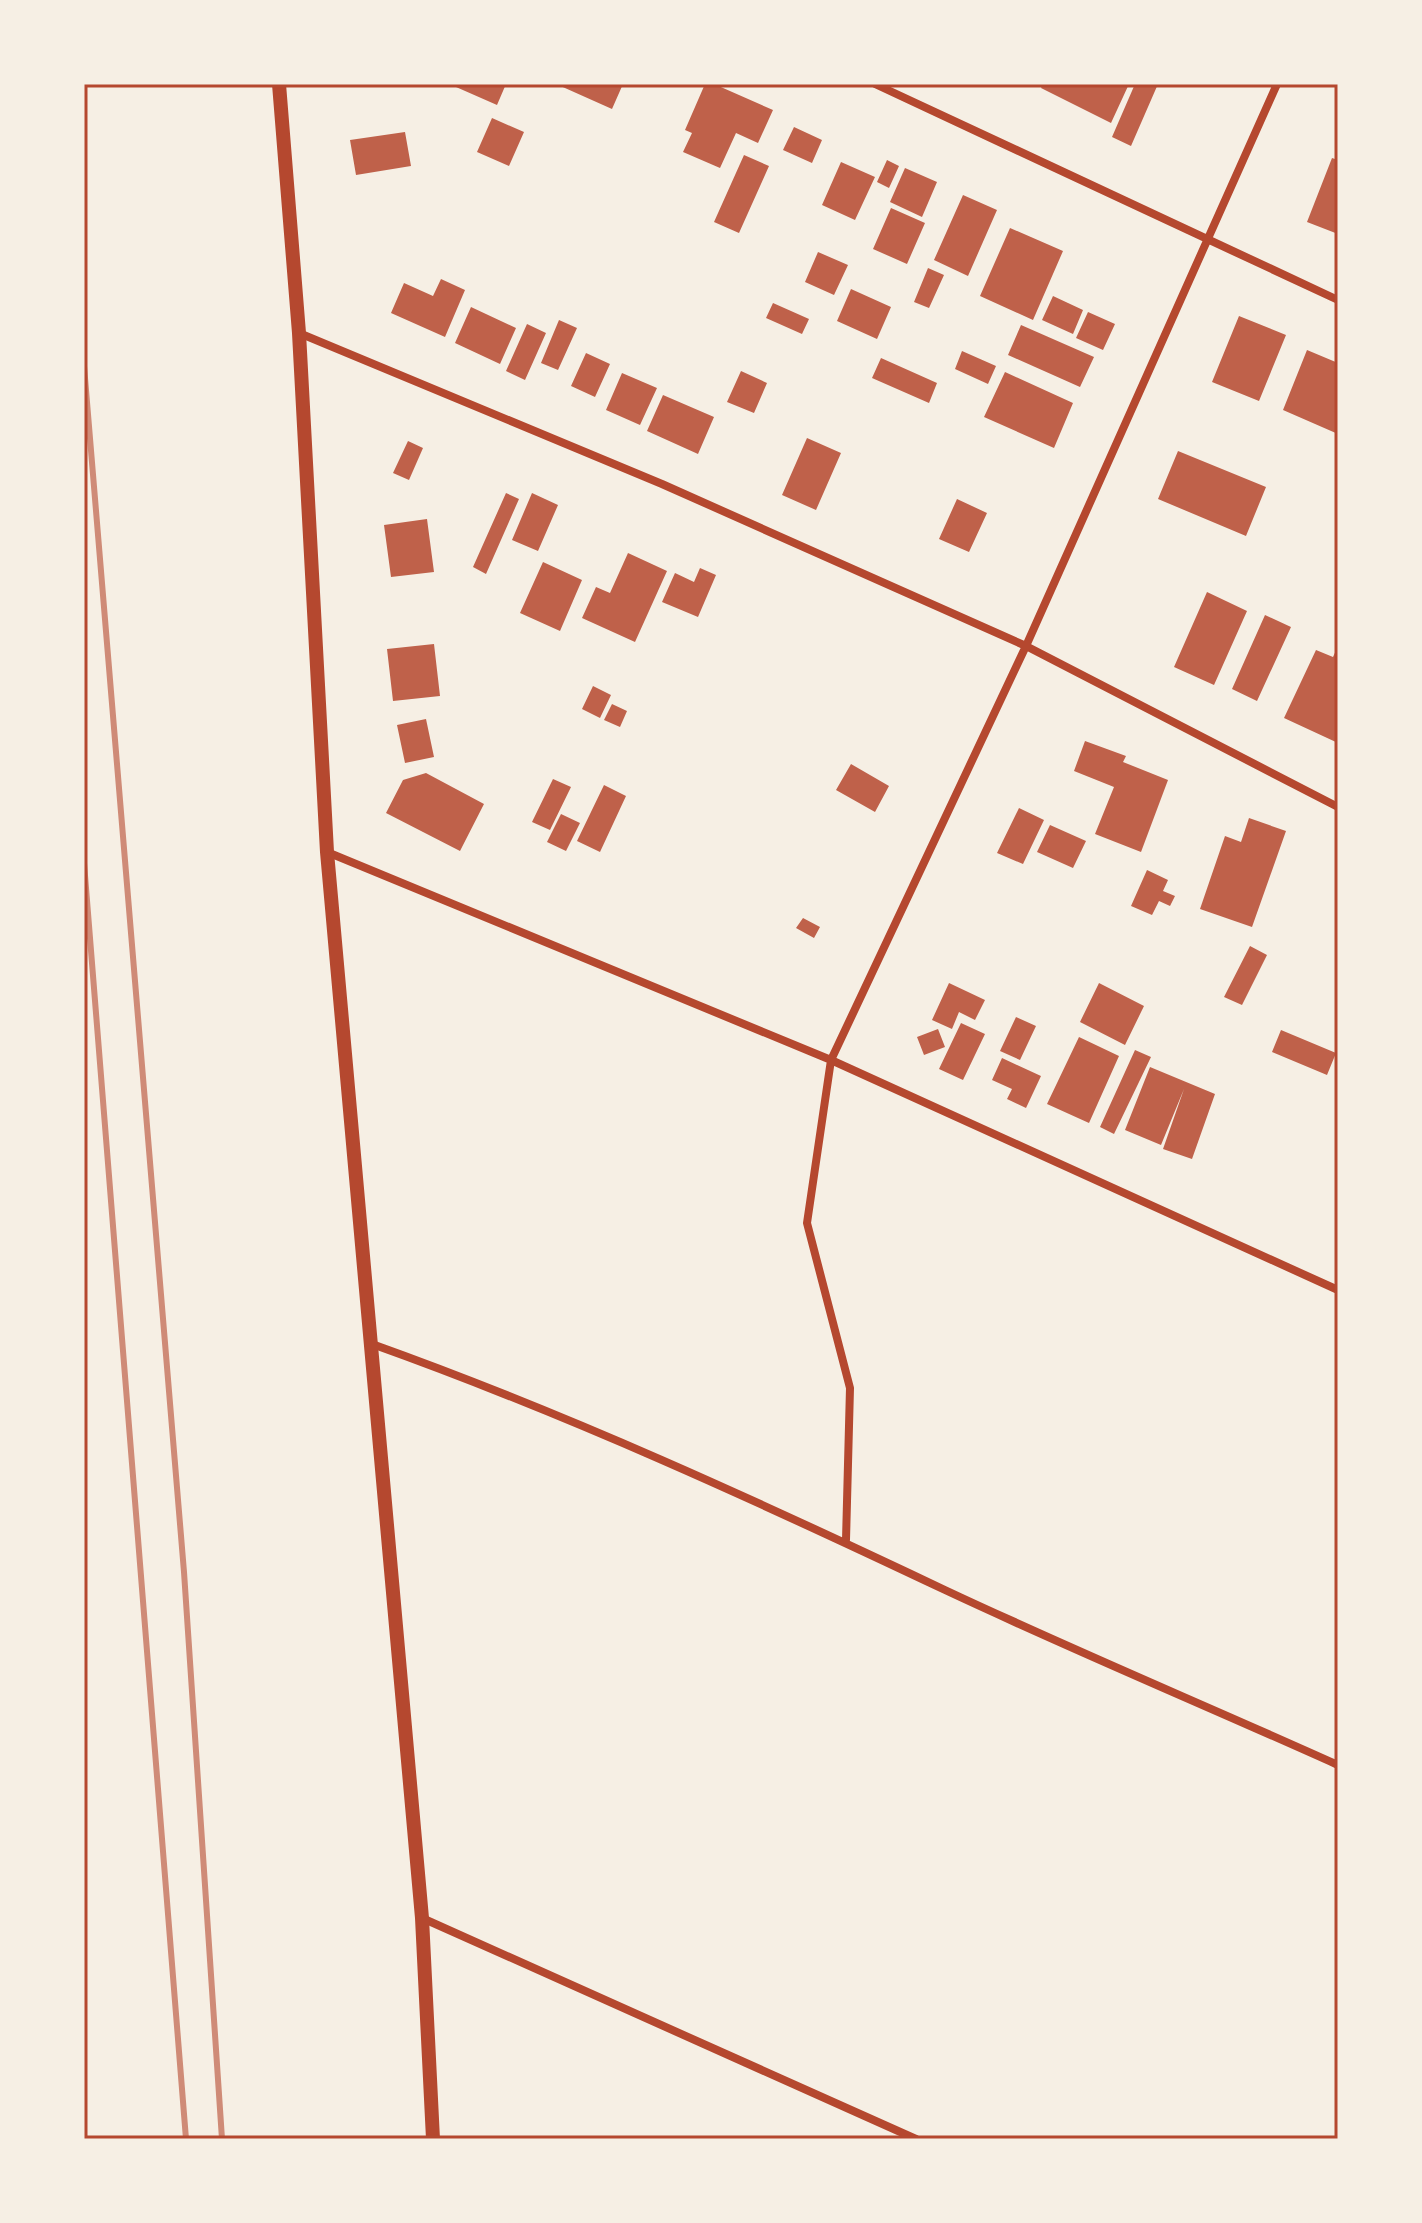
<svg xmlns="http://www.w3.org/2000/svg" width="1422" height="2223" font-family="'Sofia Sans Condensed',sans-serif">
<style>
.building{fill:#bf614a}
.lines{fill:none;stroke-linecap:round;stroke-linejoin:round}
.minor{stroke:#b5482f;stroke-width:8}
.tertiary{stroke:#b5482f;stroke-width:14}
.rail{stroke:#cf8b77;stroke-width:6}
.neatline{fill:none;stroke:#b5482f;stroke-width:3}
</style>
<rect width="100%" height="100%" fill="#f6efe4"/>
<path class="building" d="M458 84H506L497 105 456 87Z
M556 84H623L612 109Z
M705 84H714L773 110 758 143 736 133 720 168 683 152 692 133 685 130Z
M1043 84H1129L1111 123 1041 88Z
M1135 84H1158L1131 146 1112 137Z
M492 118 524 132 509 166 477 152Z
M794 127 822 140 812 163 783 150Z
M405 132 411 166 356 175 350 140Z
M744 155 769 166 739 233 714 222Z
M1332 158 1338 160V234L1307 222Z
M887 160 899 166 889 188 877 182Z
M841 162 875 177 855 220 822 205Z
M905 168 937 182 922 217 890 202Z
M963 195 997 210 968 276 934 260Z
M891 208 925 223 907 264 873 249Z
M1010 228 1063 251 1033 320 980 296Z
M818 252 848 265 834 295 805 282Z
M928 268 944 275 929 308 914 302Z
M441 279 465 290 445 337 391 313 404 283 433 296Z
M851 289 891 307 877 339 837 321Z
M1053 296 1083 310 1073 334 1042 320Z
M773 303 809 319 802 334 766 318Z
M471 307 516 328 500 364 455 343Z
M1088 312 1115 324 1103 350 1076 338Z
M1239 316 1286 335 1259 401 1212 382Z
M559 320 577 328 558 370 541 363Z
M527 324 546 333 525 380 506 371Z
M1021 325 1094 357 1080 387 1008 355Z
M1307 350 1338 363V434L1283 410Z
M962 351 996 366 988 384 955 369Z
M586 353 610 364 595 397 571 386Z
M881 358 937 383 929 403 872 378Z
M741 371 767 383 754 413 727 402Z
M1005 372 1073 403 1054 448 984 417Z
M622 373 657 388 640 425 606 410Z
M663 395 714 417 698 454 647 431Z
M807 438 841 453 816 510 782 495Z
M408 441 423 448 409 480 393 473Z
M1178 451 1266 487 1246 536 1158 499Z
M506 493 519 499 486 574 473 567Z
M532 493 558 505 538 551 512 540Z
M957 499 987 513 969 552 939 539Z
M427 519 434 572 391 577 384 525Z
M628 553 667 571 635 642 582 618 596 587 610 593Z
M543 562 582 580 560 631 520 613Z
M700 568 716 575 698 617 662 602 675 573 694 582Z
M1207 592 1247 611 1214 685 1174 667Z
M1265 615 1291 627 1257 701 1232 689Z
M434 644 440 696 393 701 387 649Z
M1338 646V743L1284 718 1316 650 1333 657Z
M593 686 611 695 600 718 582 709Z
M612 704 627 711 620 727 604 720Z
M426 719 434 757 405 763 397 725Z
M1085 741 1126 756 1123 762 1168 780 1141 852 1095 834 1114 787 1074 771Z
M851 764 889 786 875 812 836 790Z
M426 773 484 804 460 851 386 813 403 780Z
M553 779 571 787 550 830 532 822Z
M604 785 626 796 600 852 577 841Z
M1019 808 1044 820 1023 864 997 853Z
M561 814 580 823 566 851 547 842Z
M1249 818 1286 831 1252 927 1200 909 1225 836 1241 842Z
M1050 825 1086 841 1073 868 1037 852Z
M1147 870 1168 880 1163 891 1175 896 1170 906 1159 901 1152 915 1131 906Z
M803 918 820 927 814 938 796 928Z
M1250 946 1267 955 1242 1005 1224 997Z
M949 983 985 1000 975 1020 959 1012 952 1029 932 1020Z
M1099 983 1144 1006 1125 1045 1080 1022Z
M1016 1017 1036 1026 1020 1060 1000 1051Z
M961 1023 985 1034 963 1080 939 1069Z
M938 1029 945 1047 924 1055 917 1037Z
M1281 1030 1336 1053 1327 1075 1272 1052Z
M1079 1037 1119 1056 1089 1123 1047 1104Z
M1135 1050 1151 1057 1114 1134 1100 1127Z
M1002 1058 1041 1076 1026 1108 1007 1099 1012 1089 992 1080Z
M1150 1067 1215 1094 1192 1159 1163 1149 1184 1089 1161 1145 1125 1130Z"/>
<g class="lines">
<path class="minor" d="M875 84 1338 300
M299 333 662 484 1026 646 1338 807
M327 852 831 1060 1338 1290
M372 1344C568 1414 757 1501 945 1590 1075 1651 1207 1706 1338 1765
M846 1540 850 1388 807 1223 831 1060 1026 646 1277 84
M422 1918 916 2139"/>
<path class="tertiary" d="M279 84 299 333 327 852 422 1918 433 2139"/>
<path class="rail" d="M84 366 184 1572 222 2139
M84 863 186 2139"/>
</g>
<rect width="1422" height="2223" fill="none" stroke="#f6efe4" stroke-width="172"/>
<rect x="86" y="86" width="1250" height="2051" class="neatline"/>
</svg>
